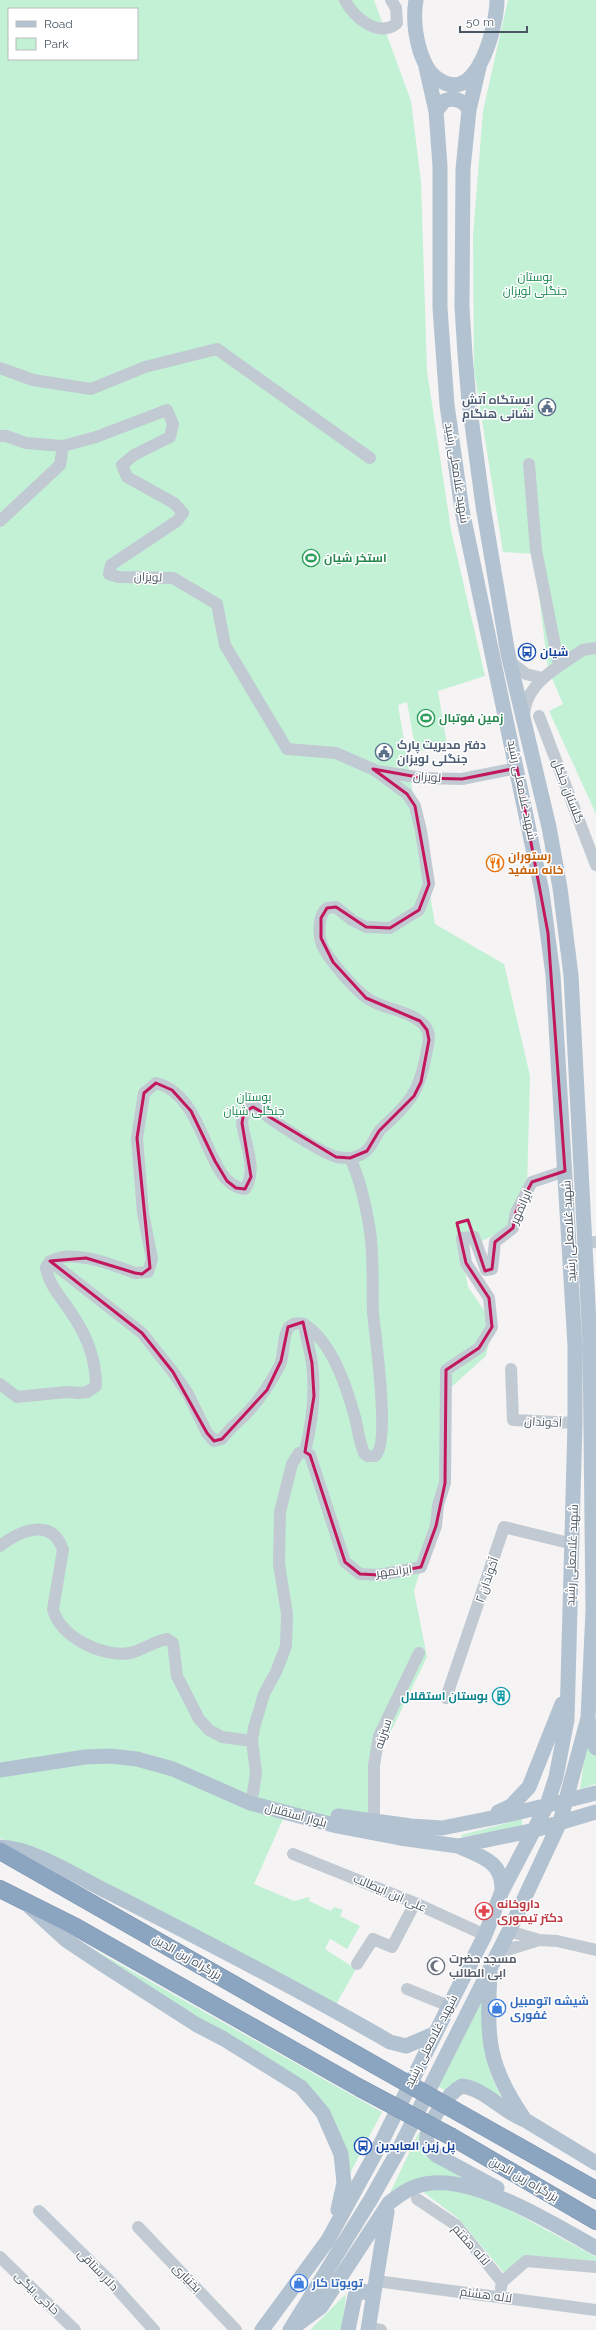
<svg xmlns="http://www.w3.org/2000/svg" width="596" height="2330" font-family="Raleway,Cairo,sans-serif">
<style>
.green{fill:#c3f1d5;fill-rule:evenodd}
.lines{fill:none;stroke-linecap:round;stroke-linejoin:round}
.highway-casing{stroke:#7690ad;stroke-width:18}
.minor{stroke:#c1cad2;stroke-width:12}
.major{stroke:#b3c2d1;stroke-width:15}
.highway{stroke:#8ba5c1;stroke-width:17}
.highway-bridge-casing{stroke:#7690ad;stroke-width:18;stroke-linecap:butt}
.highway-bridge{stroke:#8ba5c1;stroke-width:17}
.marked{fill:none;stroke:#c2185b;stroke-width:3;stroke-linejoin:round}
.labels{text-anchor:middle;stroke-width:3;stroke-linejoin:round;paint-order:stroke}
.park-label{font-size:12px;fill:#17864f;stroke:#fff}
.service-label{font-size:12px;font-weight:bold;fill:#4e5e75;stroke:#fff;text-anchor:end}
.street-label{font-size:12px;fill:#4a5661;stroke:#fff}
.leisure-label{font-size:12px;font-weight:bold;fill:#27864d;stroke:#fff;text-anchor:start}
.transit-label{font-size:12px;font-weight:bold;fill:#164399;stroke:#fff;text-anchor:start}
.food-label{font-size:12px;font-weight:bold;fill:#c56008;stroke:#fff;text-anchor:start}
.culture-label{font-size:12px;font-weight:bold;fill:#0d838f;stroke:#fff;text-anchor:end}
.health-label{font-size:12px;font-weight:bold;fill:#be3a42;stroke:#fff;text-anchor:start}
.worship-label{font-size:12px;font-weight:bold;fill:#5b616d;stroke:#fff;text-anchor:start}
.shop-label{font-size:12px;font-weight:bold;fill:#366cbe;stroke:#fff;text-anchor:start}
</style>
<rect width="100%" height="100%" fill="#f5f3f3"/>
<path class="green" d="M0 0H374L411 101 421 182 427 371 451 530 485 676 438 691 447 745 416 752 407 702 398 705 435 924 504 964 530 1076 527 1187 509 1228 461 1251 468 1287 493 1323 486 1356 449 1389 437 1516 414 1591 427 1657 381 1752 375 1776 377 1834 149 1766 283 1819 254 1884 294 1901 310 1897 309 1901 331 1911 334 1907 343 1910 340 1916 360 1926 347 1949 330 1939 325 1949 356 1969 335 2006 26 1848 0 1838ZM9 9H137V59H9Z
M508 0H596V814L549 711 563 704 548 669 534 554 503 552 474 370 473 236 483 111Z
M587 1737 596 1755V1784L580 1789Z
M522 1819V1826L462 1837 461 1835Z
M68 1935 382 2112 347 2179 329 2115 238 2044Z
M485 1991C481 2039 482 2068 509 2109L475 2085 446 2091 437 2086Z
M419 2132 423 2147 469 2183 388 2197Z
M432 2187 488 2198 596 2257V2264L523 2256 505 2274 458 2218 419 2189Z
M346 2294 342 2330H310Z"/>
<g class="lines">
<defs>
<path id="highway" d="M0 1851 373 2064
M0 1889 76 1927 360 2088
M463 2115 596 2190
M452 2137 596 2221"/>
</defs>
<use href="#highway" class="highway-casing"/>
<path class="minor" d="M345 0C353 17 379 39 397 23L396 8 391 0
M0 368 33 380 91 389 145 367 217 349 370 458
M0 436H6L26 443 63 446 96 437 167 410 173 424 170 437 134 455 122 465 127 477 174 503 183 513 177 521 111 565 109 574 118 577 173 578 217 604 225 645 287 749 336 753 377 771 423 778 462 779 517 768
M529 464 536 550 559 666 583 650 596 648
M0 521 60 465 63 446
M509 661 526 674 542 678
M524 716C525 693 541 678 559 666
M539 716 596 865
M585 1243 596 1242
M50 1261 142 1333 173 1372 188 1394 207 1433 214 1441 222 1439C228 1430 237 1423 245 1415 260 1400 270 1384 280 1365 286 1351 279 1318 304 1324 332 1342 346 1385 355 1417 358 1429 359 1442 364 1453L367 1456H375C391 1444 375 1335 373 1313 372 1285 374 1258 370 1231 366 1206 361 1181 350 1158
M304 1324C306 1337 310 1350 312 1363 316 1393 312 1423 305 1452
M511 1369 513 1420 575 1423
M0 1384 17 1397 66 1392 79 1393 87 1392 96 1386C96 1356 85 1332 68 1308 59 1295 48 1283 46 1267 61 1244 114 1265 135 1273L148 1272 152 1259 143 1213 137 1138 144 1093 156 1083C208 1096 204 1185 245 1189 258 1169 245 1145 242 1123L243 1116 247 1109 257 1108C271 1120 321 1153 337 1157 347 1159 358 1158 366 1151 373 1146 375 1135 381 1129 411 1102 420 1091 427 1050 429 1041 431 1032 424 1025 409 1009 383 1010 367 998 354 989 328 959 322 945 318 934 318 915 327 908L336 907 352 920 366 927 390 928 419 910 429 884 421 831 415 806 407 794 373 769
M0 1546C21 1530 52 1517 63 1550L53 1609C59 1637 104 1658 130 1653 144 1650 154 1641 167 1639L173 1643 177 1676 199 1719 209 1730 222 1737 252 1741
M446 1698 504 1527 573 1544
M253 1793 256 1773 252 1741 254 1728 264 1694 276 1672 286 1646 287 1614 279 1564 280 1512 292 1464 299 1453 305 1452 310 1455 345 1562 360 1574 379 1575 421 1567 436 1526 438 1505 445 1483 446 1370 479 1348 492 1327 489 1298 466 1263 462 1238 474 1237 486 1270 492 1269 495 1242 513 1228 516 1212 532 1182 565 1171
M374 1822V1765L379 1736 419 1653
M293 1854 415 1903 485 1935
M509 1931 539 1940 557 1941 596 1950
M497 1953 539 1940
M357 1964 373 1939 392 1947 415 1903
M407 1989 449 2006
M417 2199 456 2225 502 2282
M39 2211 109 2280 154 2330
M138 2227 236 2330
M0 2257 75 2330
M376 2281 596 2310
M501 2288 502 2282 526 2261 596 2267
M369 2328 381 2330"/>
<path class="major" d="M416 0C413 17 415 34 420 51 425 65 429 75 443 82 479 101 497 23 497 0
M436 111 444 101C455 97 464 100 469 110
M589 1722 590 1734 596 1748
M0 1770 85 1757 110 1756 137 1759 173 1769 250 1803 337 1826 400 1838 458 1846 535 1830 596 1812
M498 1812 511 1806 529 1787 562 1704
M338 1816 411 1826 442 1828 512 1814 596 1793
M458 1846C482 1857 503 1861 502 1891
M0 1847C34 1848 77 1877 108 1892 203 1940 298 1989 390 2042L406 2046 434 2034
M30 1907 66 1940 102 1964 197 2025 224 2039 301 2087 323 2113 341 2154 344 2183 338 2210
M490 1972C487 2038 486 2064 525 2120
M497 2188 436 2155C432 2151 429 2148 427 2143 424 2126 448 2093 462 2086 485 2089 503 2112 525 2120L596 2163
M298 2324 321 2307 389 2203C403 2192 415 2184 433 2183 479 2178 556 2225 596 2248
M262 2330 328 2240 381 2143 449 2006 485 1935 502 1891 547 1805 556 1777 567 1720 575 1423V1346L553 975 542 892 462 510 447 405 440 308V166L436 111 426 67
M290 2330 371 2199 398 2151 509 1931 560 1822 588 1718 593 1610 590 1343 571 975 560 888 549 827 508 654 483 506 469 402 465 354 462 307 463 169 469 110 480 63
M348 2330 355 2296 363 2291 368 2292 373 2299
M368 2330 387 2212"/>
<use href="#highway" class="highway"/>
<defs>
<path id="highway-bridge" d="M373 2064 463 2115
M360 2088 452 2137"/>
</defs>
<use href="#highway-bridge" class="highway-bridge-casing"/>
<use href="#highway-bridge" class="highway-bridge"/>
</g>
<path class="marked" d="M517 768 548 933 565 1171 532 1182 516 1212 513 1228 495 1242 492 1269 485 1271 468 1220 457 1223 466 1263 489 1298 492 1327 479 1348 446 1370 445 1483 436 1526 421 1567 379 1575 360 1574 345 1562 310 1455 305 1452 314 1396 312 1363 303 1322 288 1327 281 1361 267 1390 222 1439 214 1441 207 1433 173 1372 142 1333 50 1261 86 1258 135 1273 142 1274 150 1268 137 1138 144 1093 156 1083 172 1090 191 1111 215 1161 227 1181 236 1188 245 1189 251 1177 242 1123 244 1112 253 1107 336 1157 350 1158 367 1151 379 1131 414 1096 421 1082 429 1040 427 1030 420 1021 366 998 333 962 321 938V918L327 908 336 907 366 927 390 928 419 910 429 884 415 806 407 794 373 769 423 778 462 779Z"/>
<defs>
<symbol id="civic-ring" viewBox="-11 -11 22 22"><circle r="9.5" fill="#fff" stroke="#5c6f8a" stroke-width="1.5"/><path d="M-.6-6.5H3V-4.5H.6V-3L4-1V1h2V6H-6V1h2V-1L-.6-3ZM-1.2 2.5V6h2.4V2.5Z" fill="#5c6f8a"/></symbol>
<symbol id="stadium-ring" viewBox="-11 -11 22 22"><circle r="9.5" fill="#fff" stroke="#2e9e5b" stroke-width="1.5"/><path d="M0-5a6.5 5 0 1 0 0 10a6.5 5 0 1 0 0-10ZM-3.5-1.8h7v3.6h-7Z" fill="#2e9e5b"/></symbol>
<symbol id="bus-ring" viewBox="-11 -11 22 22"><circle r="9.5" fill="#fff" stroke="#1a4fb4" stroke-width="1.5"/><path d="M-5-6H5V4H4V6H2V4H-2V6H-4V4H-5ZM-3.5-4V0h7V-4ZM-3.5 1.2v1.5H-2V1.2ZM2 1.2v1.5H3.5V1.2Z" fill="#1a4fb4"/></symbol>
<symbol id="restaurant-ring" viewBox="-11 -11 22 22"><circle r="9.5" fill="#fff" stroke="#e8710a" stroke-width="1.5"/><path d="M-5-6h1v4h1v-4h1v4h1v-4h1v5L-1.5 .5V6h-2V.5L-5-1ZM5-6V6H3V1.5H1.5Q1.5-4 5-6Z" fill="#e8710a"/></symbol>
<symbol id="building-ring" viewBox="-11 -11 22 22"><circle r="9.5" fill="#fff" stroke="#0f9aa8" stroke-width="1.5"/><path d="M-4-6H4V6H1V3H-1V6H-4ZM-2.5-4.3h1.7v1.8h-1.7ZM.8-4.3h1.7v1.8H.8ZM-2.5-1h1.7V.8h-1.7ZM.8-1h1.7V.8H.8Z" fill="#0f9aa8"/></symbol>
<symbol id="pharmacy-ring" viewBox="-11 -11 22 22"><circle r="9.5" fill="#fff" stroke="#e0444e" stroke-width="1.5"/><path d="M-2-6h4v4h4v4h-4v4h-4v-4h-4v-4h4Z" fill="#e0444e"/></symbol>
<symbol id="mosque-ring" viewBox="-11 -11 22 22"><circle r="9.5" fill="#fff" stroke="#6b7280" stroke-width="1.5"/><path d="M3.5-4.9A6 6 0 1 0 3.5 4.9A5 5 0 1 1 3.5-4.9Z" fill="#6b7280"/></symbol>
<symbol id="shop-ring" viewBox="-11 -11 22 22"><circle r="9.5" fill="#fff" stroke="#3f7fe0" stroke-width="1.5"/><path d="M-5-2.5h2.3a2.7 3.5 0 0 1 5.4 0H5L5.5 6h-11ZM-1.5-2.5h3a1.5 2.3 0 0 0-3 0Z" fill="#3f7fe0"/></symbol>
</defs>
<g fill-rule="evenodd">
<use href="#civic-ring" x="537" y="397" width="20" height="20"/>
<use href="#stadium-ring" x="301" y="548" width="20" height="20"/>
<use href="#bus-ring" x="517" y="642" width="20" height="20"/>
<use href="#stadium-ring" x="416" y="708" width="20" height="20"/>
<use href="#civic-ring" x="374" y="742" width="20" height="20"/>
<use href="#restaurant-ring" x="485" y="853" width="20" height="20"/>
<use href="#building-ring" x="491" y="1686" width="20" height="20"/>
<use href="#pharmacy-ring" x="474" y="1901" width="20" height="20"/>
<use href="#mosque-ring" x="426" y="1956" width="20" height="20"/>
<use href="#shop-ring" x="487" y="1998" width="20" height="20"/>
<use href="#bus-ring" x="353" y="2136" width="20" height="20"/>
<use href="#shop-ring" x="289" y="2273" width="20" height="20"/>
</g>
<g class="labels">
<g class="park-label">
<text x="535" y="281">بوستان<tspan x="535" dy="14">جنگلی لویزان</tspan></text>
<text x="254" y="1101">بوستان<tspan x="254" dy="14">جنگلی شیان</tspan></text>
</g>
<g class="service-label">
<text x="534" y="404">ایستگاه آتش<tspan x="534" dy="14">نشانی هنگام</tspan></text>
<text x="397" y="749" text-anchor="start">دفتر مدیریت پارک<tspan x="397" dy="14">جنگلی لویزان</tspan></text>
</g>
<g class="street-label">
<text transform="translate(457 473) rotate(81)" y="4">شهید غلامعلی رشید</text>
<text transform="translate(148 577) rotate(2)" y="4">لویزان</text>
<text transform="translate(427 777) rotate(4)" y="4">لویزان</text>
<text transform="translate(522 790) rotate(78)" y="4">شهید غلامعلی رشید</text>
<text transform="translate(568 791) rotate(69)" y="4">گلستان جنگل</text>
<text transform="translate(521 1207) rotate(-66)" y="4">ایرانمهر</text>
<text transform="translate(569 1231) rotate(-93)" y="4">شهید غلامعلی رشید</text>
<text transform="translate(543 1422) rotate(3)" y="4">آخوندان</text>
<text transform="translate(572 1555) rotate(-88)" y="4">شهید غلامعلی رشید</text>
<text transform="translate(394 1571) rotate(-7)" y="4">ایرانمهر</text>
<text transform="translate(487 1580) rotate(-71)" y="4">آخوندان ۲</text>
<text transform="translate(383 1734) rotate(-72)" y="4">سبزینه</text>
<text transform="translate(296 1815) rotate(15)" y="4">بلوار استقلال</text>
<text transform="translate(390 1893) rotate(23)" y="4">علی ابن ابیطالب</text>
<text transform="translate(187 1957) rotate(30)" y="4">بزرگراه زین الدین</text>
<text transform="translate(431 2041) rotate(-63)" y="4">شهید غلامعلی رشید</text>
<text transform="translate(524 2179) rotate(30)" y="4">بزرگراه زین الدین</text>
<text transform="translate(471 2245) rotate(49)" y="4">لاله هفتم</text>
<text transform="translate(98 2270) rotate(46)" y="4">دلار ستاقی</text>
<text transform="translate(187 2278) rotate(46)" y="4">بختیاری</text>
<text transform="translate(37 2293) rotate(44)" y="4">حاجی بیگی</text>
<text transform="translate(486 2295) rotate(8)" y="4">لاله هشتم</text>
</g>
<g class="leisure-label">
<text x="324" y="562">استخر شیان</text>
<text x="439" y="722">زمین فوتبال</text>
</g>
<g class="transit-label">
<text x="540" y="656">شیان</text>
<text x="376" y="2150">پل زین العابدین</text>
</g>
<g class="food-label">
<text x="508" y="860">رستوران<tspan x="508" dy="14">خانه سفید</tspan></text>
</g>
<g class="culture-label">
<text x="488" y="1700">بوستان استقلال</text>
</g>
<g class="health-label">
<text x="497" y="1908">داروخانه<tspan x="497" dy="14">دکتر تیموری</tspan></text>
</g>
<g class="worship-label">
<text x="449" y="1963">مسجد حضرت<tspan x="449" dy="14">ابی الطالب</tspan></text>
</g>
<g class="shop-label">
<text x="510" y="2005">شیشه اتومبیل<tspan x="510" dy="14">غفوری</tspan></text>
<text x="312" y="2287">تویوتا کار</text>
</g>
</g>
<rect x="8" y="8" width="130" height="52" fill="#ffffff" stroke="#b7bbc0"/>
<rect x="16" y="21" width="20" height="6" fill="#b3c2d1" stroke="#b7bbc0"/>
<text x="44" y="28" font-size="12" fill="#4a5661">Road</text>
<rect x="16" y="38" width="20" height="12" fill="#c3f1d5" stroke="#b7bbc0"/>
<text x="44" y="48" font-size="12" fill="#4a5661">Park</text>
<path d="M460 26v6h67v-6" fill="none" stroke="#4a5661" stroke-width="2"/>
<text x="466" y="26" font-size="12" fill="#4a5661" stroke="#ffffff" stroke-width="3" paint-order="stroke">50 m</text>
</svg>
